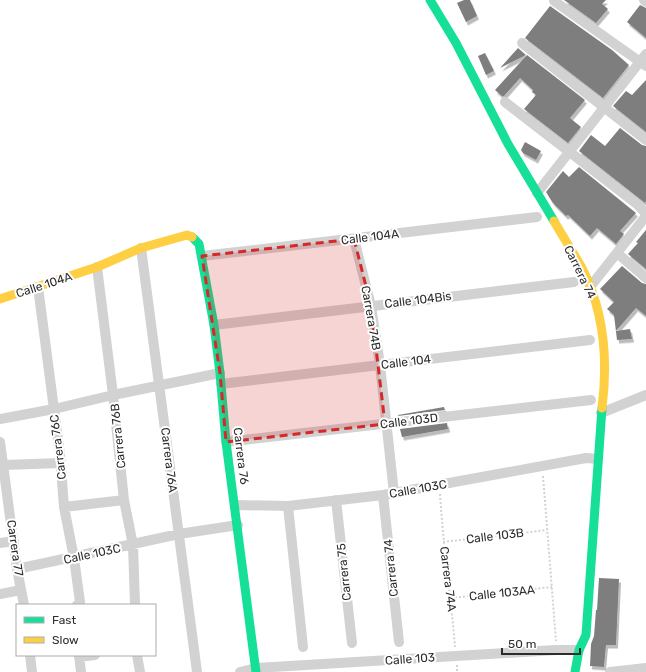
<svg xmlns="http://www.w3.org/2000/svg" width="646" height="672" font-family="Rubik,sans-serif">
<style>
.building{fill:#7e7e7e;filter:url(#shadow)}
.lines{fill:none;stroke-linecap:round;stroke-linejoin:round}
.path{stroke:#d2d2d2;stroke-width:2;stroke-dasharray:2 2;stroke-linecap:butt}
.street{stroke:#d2d2d2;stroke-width:10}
.fast{stroke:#16e098;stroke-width:9}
.slow{stroke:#ffcf43;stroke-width:9}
.marked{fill:#d62828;fill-opacity:0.2;stroke:#d62828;stroke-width:3;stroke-dasharray:8 5;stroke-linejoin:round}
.labels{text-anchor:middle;stroke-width:4;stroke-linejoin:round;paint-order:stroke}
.street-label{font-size:12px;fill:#2d2d2d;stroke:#fff}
</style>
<defs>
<filter id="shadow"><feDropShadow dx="2" dy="3.5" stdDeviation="0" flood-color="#0004"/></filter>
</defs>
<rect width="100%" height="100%" fill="#fff"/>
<path class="building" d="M464 0H470L477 16 466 22 457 3Z
M564 0H606L602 4 608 9 596 23Z
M640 5 646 8V38L627 22Z
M550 6 612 50 629 65 603 98 525 38Z
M518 48 526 55 500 68Z
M485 53 494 71 486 75 478 56Z
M527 55 585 100 570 118 581 127 568 143 524 109 536 95 532 92 533 90 520 78 504 96H502L495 90Z
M646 80V132L613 106 626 91 632 95Z
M620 128 642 145 646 146V201L645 203 579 151 591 135 605 146Z
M525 142 541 151 536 160 523 153 521 150Z
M579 167 636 213 620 231 624 234 616 244 597 228 590 236 568 215 566 216 553 203 546 192 563 171 569 177Z
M646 230V269L628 254 638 243 636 242Z
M622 266 642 283 646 284V316L636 308 616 331 630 329 632 339 617 340 614 315 607 309 614 302 600 289Z
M444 407 445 410 398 416V415Z
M447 423 448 429 402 437 400 429Z
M599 578 619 579 616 645H606L604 667 590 666 591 644 594 636 596 610H597Z"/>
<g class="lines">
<path class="path" d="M543 476 556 641
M440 494C443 545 451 596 455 647
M443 542 547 530
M451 598 552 587
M457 665V672"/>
<path class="street" d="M644 0 646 2
M554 1 646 66
M522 43 646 140
M505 102 637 204 646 214
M537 193 646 54
M354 239 371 306 380 365 394 493
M141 248 197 672
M617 253 646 278
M202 256 537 217
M97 267 113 395 124 500 133 545 135 605
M38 287 60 455 64 507 74 558 80 602 77 605
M590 287 646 216
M214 325 574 282
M221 384 590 340
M601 413 646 395
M0 419 54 409 113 395 220 373
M0 442 17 569 24 605
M226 442 591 400
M4 465 61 463
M383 495 399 642
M336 500 352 643
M235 505 288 506 383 495 586 458 598 459
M288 506 303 647
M64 507 124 500
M0 543 14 541
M17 569 179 534 238 525
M0 594 21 590
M30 655 32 672
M79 655 81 672
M137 655 140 672
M79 657 95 655
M240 672 256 668 556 650H579
M610 672 646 668"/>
<path class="fast" d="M430 0 456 43 508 144 554 221
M192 237 199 244 214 325 220 373 226 442 256 672
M575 672 579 650 586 635 602 408"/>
<path class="slow" d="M554 221C563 237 573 252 582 268 604 311 608 361 602 408
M0 299 97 267 141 248 187 235 192 237"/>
</g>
<path class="marked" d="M354 239 371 306 385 424 226 442 220 373 202 256Z"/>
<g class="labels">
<g class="street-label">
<text transform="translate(370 237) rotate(-7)" y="4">Calle 104A</text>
<text transform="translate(580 272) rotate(64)" y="4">Carrera 74</text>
<text transform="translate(44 285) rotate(-18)" y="4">Calle 104A</text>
<text transform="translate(418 300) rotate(-7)" y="4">Calle 104Bis</text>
<text transform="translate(371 318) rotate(80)" y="4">Carrera 74B</text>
<text transform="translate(406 362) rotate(-7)" y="4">Calle 104</text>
<text transform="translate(409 421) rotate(-7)" y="4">Calle 103D</text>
<text transform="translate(118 436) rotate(-96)" y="4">Carrera 76B</text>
<text transform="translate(58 447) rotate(-97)" y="4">Carrera 76C</text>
<text transform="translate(241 456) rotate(83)" y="4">Carrera 76</text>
<text transform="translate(169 460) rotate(83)" y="4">Carrera 76A</text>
<text transform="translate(418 489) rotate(-10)" y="4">Calle 103C</text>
<text transform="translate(495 536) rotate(-7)" y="4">Calle 103B</text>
<text transform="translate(15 548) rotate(82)" y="4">Carrera 77</text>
<text transform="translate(92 554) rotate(-12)" y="4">Calle 103C</text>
<text transform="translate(391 568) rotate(-96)" y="4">Carrera 74</text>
<text transform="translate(344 572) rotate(-96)" y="4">Carrera 75</text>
<text transform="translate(448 579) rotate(83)" y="4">Carrera 74A</text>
<text transform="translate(502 593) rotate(-6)" y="4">Calle 103AA</text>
<text transform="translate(410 659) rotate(-4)" y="4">Calle 103</text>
</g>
</g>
<rect x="16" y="604" width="140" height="52" fill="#ffffff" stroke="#ababab"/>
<rect x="24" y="617" width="20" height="6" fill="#16e098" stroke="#ababab"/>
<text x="52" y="624" font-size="12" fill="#2d2d2d">Fast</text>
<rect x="24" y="637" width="20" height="6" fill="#ffcf43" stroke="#ababab"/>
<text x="52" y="644" font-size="12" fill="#2d2d2d">Slow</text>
<path d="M502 648v6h78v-6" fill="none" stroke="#2d2d2d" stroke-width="2"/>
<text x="508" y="648" font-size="12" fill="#2d2d2d" stroke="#ffffff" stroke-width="3" paint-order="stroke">50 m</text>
</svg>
